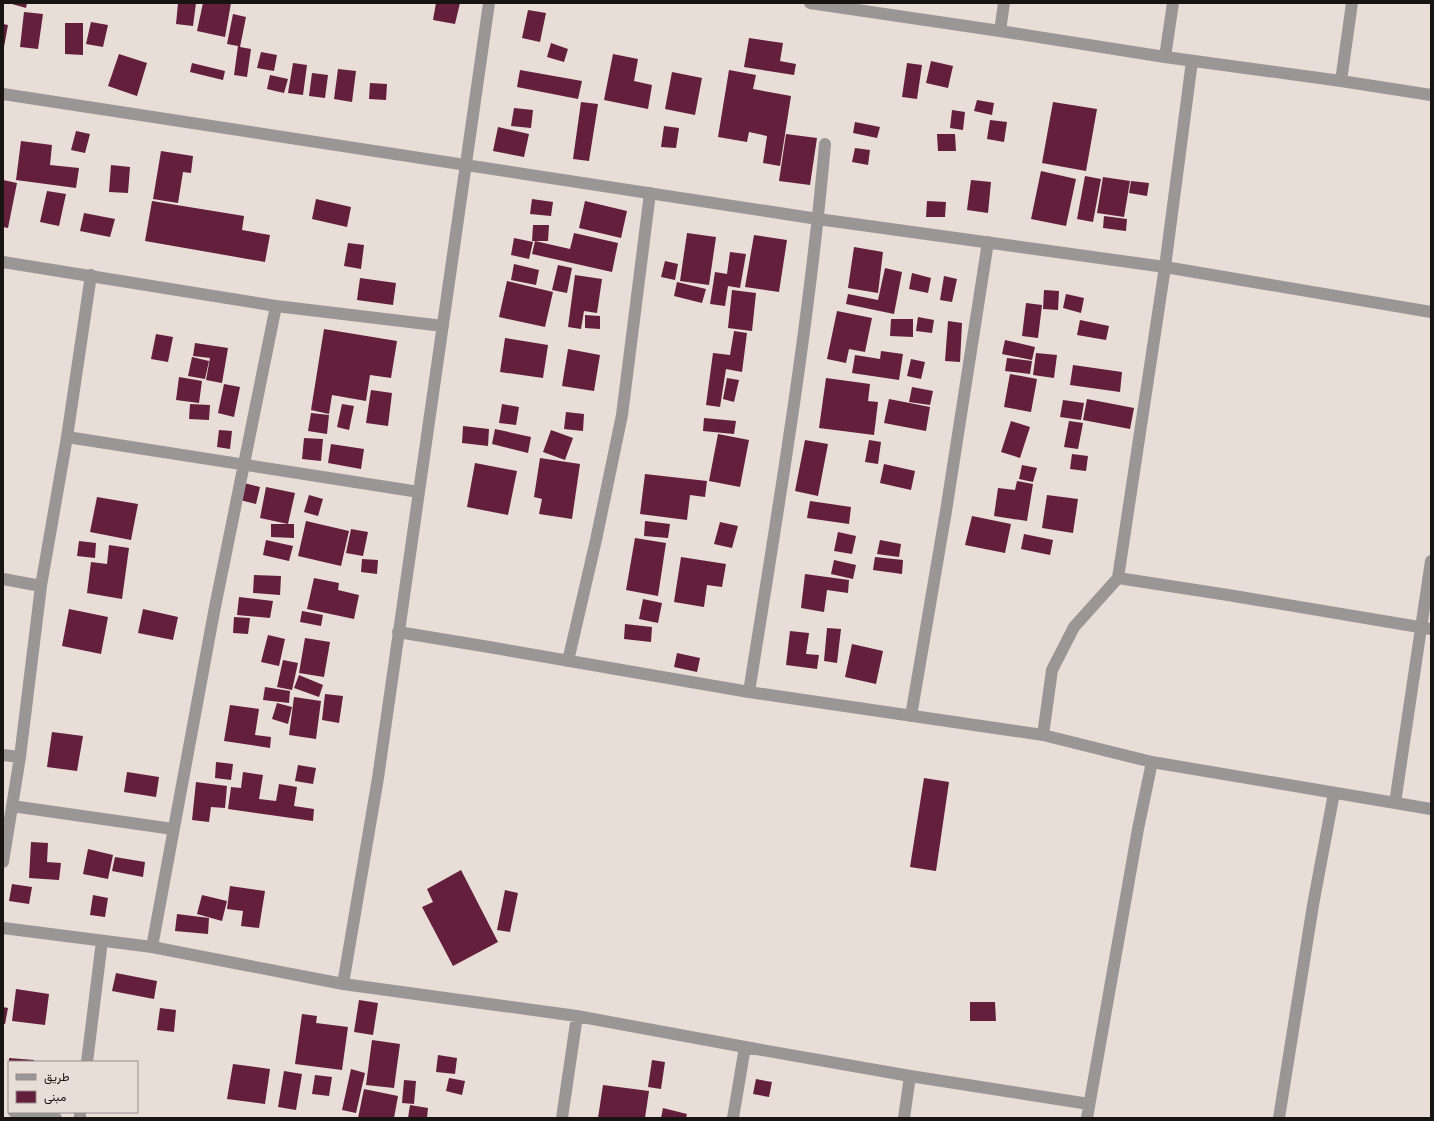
<svg xmlns="http://www.w3.org/2000/svg" width="1434" height="1121" font-family="'Archivo Narrow',Vazirmatn,sans-serif">
<style>
.building{fill:#631f3c}
.lines{fill:none;stroke-linecap:round;stroke-linejoin:round}
.minor{stroke:#9b9696;stroke-width:12}
</style>
<rect width="100%" height="100%" fill="#e8ded7"/>
<path class="building" d="M12 3H27L26 8 12 4Z
M178 3H196L193 26 176 24Z
M203 3H231L225 37 197 31Z
M436 3H460L455 24 433 20Z
M528 10 546 13 540 42 522 38Z
M24 12 43 14 38 49 20 47Z
M233 14 246 17 240 47 251 49 247 77 234 75 238 46 227 44Z
M91 22 108 25 103 47 86 44Z
M65 23H83V55L65 54Z
M3 24 8 25 4 47H3Z
M749 38 783 43 780 61 796 64 794 75 744 67Z
M551 43 568 49 564 62 547 57Z
M261 52 277 55 274 71 257 68Z
M119 54 147 63 137 96 108 86Z
M613 54 638 59 634 81 652 85 648 109 604 100Z
M931 61 953 66 948 88 926 83Z
M192 63 225 71 223 80 190 72Z
M293 63 307 65 303 95 288 93Z
M907 63 922 65 917 99 902 97Z
M338 69 356 71 352 102 334 99Z
M520 70 582 81 578 99 517 87Z
M729 70 756 75 753 89 791 96 780 166 763 163 767 136 749 132 747 142 718 137Z
M672 72 702 78 695 115 665 109Z
M312 73 328 75 325 98 309 96Z
M270 75 288 79 284 93 267 89Z
M370 83 387 84 386 100 369 99Z
M977 100 994 103 992 115 974 111Z
M581 102 598 104 589 161 573 159Z
M1053 102 1097 109 1086 171 1042 163Z
M514 108 533 110 531 128 511 126Z
M952 110 965 112 963 130 950 128Z
M990 120 1007 122 1004 142 987 139Z
M855 122 880 127 877 138 853 133Z
M664 126 679 128 676 148 661 147Z
M498 127 529 134 524 157 493 151Z
M76 131 90 134 85 153 71 150Z
M786 134 817 138 810 185 779 181Z
M937 134H955L956 151H938Z
M21 141 52 145 50 165 79 168 76 188 16 180Z
M855 148 870 150 868 165 852 162Z
M161 151 193 156 191 173 183 172 178 203 153 199Z
M111 165 130 167 128 193 109 192Z
M1041 171 1076 179 1066 226 1031 219Z
M1085 176 1101 179 1093 222 1077 219Z
M1103 177 1130 181 1124 217 1097 213Z
M3 180 17 183 8 228 3 227Z
M971 180 991 182 988 213 967 210Z
M1131 181 1149 183 1147 196 1129 193Z
M47 191 66 194 59 226 40 222Z
M316 199 351 207 347 227 312 219Z
M532 199 553 202 551 216 530 214Z
M152 201 244 216 242 230 270 235 265 262 145 241Z
M585 201 627 211 621 238 579 228Z
M927 201 946 202 945 217H926Z
M84 213 115 219 110 237 80 231Z
M1104 216 1127 219 1126 231 1103 228Z
M533 225H549L548 241H532Z
M574 233 618 243 612 272 532 254 535 241 570 249Z
M687 233 716 237 709 285 680 281Z
M754 235 787 240 779 292 745 287Z
M514 238 533 242 529 259 511 255Z
M348 243 364 245 361 269 344 266Z
M854 247 883 252 878 293 848 288Z
M730 252 746 254 740 288 728 286 725 306 710 304 715 272 727 274Z
M665 261 678 264 675 280 661 277Z
M514 264 539 270 536 285 511 280Z
M558 265 572 268 567 293 552 290Z
M885 268 902 272 894 314 846 304 848 294 878 300Z
M912 273 931 278 928 293 909 289Z
M575 275 602 279 597 313 584 311 581 329 568 327Z
M944 276 957 279 952 302 940 300Z
M360 278 396 283 393 305 357 300Z
M507 281 553 292 545 327 499 317Z
M677 282 706 289 702 303 674 296Z
M732 290 756 293 752 331 728 328Z
M1044 290 1059 291 1058 310 1043 309Z
M1066 294 1084 298 1081 313 1063 308Z
M1026 303 1042 305 1038 338 1022 336Z
M837 311 872 318 865 352 849 349 846 363 827 359Z
M585 315 600 316V329L585 328Z
M918 317 934 320 932 333 916 331Z
M891 319H913V337L890 336Z
M1080 320 1109 326 1106 340 1077 335Z
M948 321 962 323 960 362 945 361Z
M324 329 397 341 391 378 370 375 366 401 332 395 329 414 311 410Z
M734 331 747 333 742 372 726 369 720 407 706 405 713 353 730 355Z
M156 334 173 337 168 362 151 359Z
M505 338 548 345 543 378 500 372Z
M1005 340 1035 347 1032 360 1002 354Z
M195 343 228 348 222 383 206 380 210 358 193 356Z
M568 349 600 355 594 391 562 386Z
M881 351 903 354 899 380 852 373 855 355 880 359Z
M1036 353 1057 355 1054 378 1033 375Z
M192 357 209 361 205 379 188 376Z
M1007 358 1032 361 1030 374 1005 371Z
M911 359 925 362 921 379 907 376Z
M1073 365 1122 372 1120 392 1070 385Z
M1010 374 1037 379 1031 412 1004 407Z
M179 377 202 381 199 403 176 400Z
M727 378 739 380 734 402 723 399Z
M826 378 870 384 868 401 878 402 874 435 819 428Z
M224 384 240 387 234 417 218 413Z
M912 387 933 391 930 405 909 402Z
M371 390 392 393 388 426 366 423Z
M889 399 930 407 926 431 884 423Z
M1087 399 1134 408 1130 429 1083 420Z
M1063 400 1084 403 1081 420 1060 417Z
M190 404 210 405 209 420 189 419Z
M342 404 354 406 349 430 337 427Z
M502 404 519 407 516 425 499 423Z
M566 412 584 414 583 431 564 429Z
M311 413 329 415 327 434 308 431Z
M704 418 736 421 734 434 703 431Z
M1011 421 1030 427 1020 458 1001 452Z
M1069 421 1083 423 1078 449 1064 447Z
M463 426 489 429 488 446 462 443Z
M495 429 531 437 528 453 492 444Z
M219 430 232 431 230 449 217 447Z
M551 430 573 438 565 460 543 452Z
M718 434 749 440 740 487 709 481Z
M304 438 323 439 321 461 302 459Z
M805 440 828 444 818 496 795 491Z
M869 440 881 442 878 464 865 462Z
M331 444 364 449 361 469 328 463Z
M1072 454 1088 456 1086 471 1070 469Z
M540 458 580 464 572 519 539 514 542 499 534 497Z
M475 463 517 471 508 515 467 507Z
M884 464 915 471 911 490 880 483Z
M1022 465 1037 468 1033 482 1019 479Z
M645 474 707 481 705 497 690 495 687 520 640 514Z
M1017 481 1033 484 1027 521 994 516 998 488 1015 490Z
M244 483 260 487 256 504 240 500Z
M266 487 295 493 288 524 260 518Z
M309 495 323 499 318 516 304 512Z
M1047 495 1078 499 1073 533 1042 528Z
M97 497 138 504 131 540 90 532Z
M810 501 851 507 849 524 807 518Z
M972 516 1011 524 1005 553 965 545Z
M306 521 349 531 341 566 298 556Z
M645 521 670 524 668 538 644 536Z
M720 522 738 526 732 548 714 544Z
M271 524H294V538L271 537Z
M351 529 368 532 363 556 346 553Z
M838 532 856 536 852 554 834 551Z
M1024 534 1053 540 1050 555 1021 549Z
M635 538 666 543 658 596 626 590Z
M266 540 293 546 289 561 263 555Z
M880 540 901 544 899 557 877 554Z
M79 541 96 543 95 558 77 556Z
M109 545 129 548 122 599 87 593 91 562 107 564Z
M681 557 726 564 722 587 707 585 704 607 674 602Z
M875 557 903 560 902 574 873 570Z
M362 559 378 560 377 574 361 572Z
M834 560 856 565 853 579 831 574Z
M805 574 849 580 848 593 827 590 824 612 801 608Z
M254 575 281 576 280 595 253 593Z
M314 578 339 583 338 590 359 595 354 619 307 609Z
M239 597 273 601 270 618 237 615Z
M643 599 662 603 658 623 639 619Z
M69 609 108 617 101 654 62 646Z
M143 609 178 617 173 640 138 633Z
M302 611 323 615 321 626 300 622Z
M234 617 250 618 248 634 233 633Z
M625 624 652 627 651 642 624 639Z
M827 628 841 629 837 663 824 661Z
M790 631 809 633 806 654 819 655 817 669 786 665Z
M268 635 285 639 279 666 261 662Z
M305 638 330 642 324 677 299 673Z
M852 644 883 651 876 684 845 677Z
M677 653 700 658 697 672 674 667Z
M283 660 298 663 292 690 277 687Z
M299 675 323 685 319 697 294 688Z
M265 687 290 691 289 703 263 700Z
M325 694 343 696 339 723 322 720Z
M294 697 321 701 316 739 289 735Z
M277 703 292 707 288 724 272 719Z
M230 705 259 709 255 735 271 737 270 748 224 741Z
M52 732 83 736 77 771 47 767Z
M216 762 233 764 231 780 215 778Z
M298 765 316 768 313 784 295 781Z
M127 772 159 777 156 797 124 792Z
M243 772 263 775 259 799 276 801 279 784 297 787 294 806 314 809 313 821 228 809 231 787 241 788Z
M924 778 949 782 936 871 910 867Z
M196 782 227 786 225 808 211 807 209 822 192 820Z
M31 842 48 843 47 862 61 863 59 880 29 878Z
M88 849 113 855 108 879 83 874Z
M115 857 145 862 143 877 112 871Z
M461 870 498 942 453 966 422 907 433 902 427 889Z
M12 884 32 887 29 904 9 901Z
M230 886 265 891 259 928 241 926 243 911 227 909Z
M505 890 518 893 510 932 497 930Z
M93 895 108 898 105 917 90 915Z
M202 895 227 901 222 921 197 914Z
M177 914 209 918 208 934 175 931Z
M116 973 157 981 154 999 112 991Z
M16 989 49 994 45 1025 12 1021Z
M359 1000 378 1003 373 1035 354 1032Z
M970 1002H995L996 1021H970Z
M3 1007 8 1008 5 1024H3Z
M160 1008 176 1010 174 1032 157 1030Z
M302 1014 317 1016 316 1023 348 1027 342 1070 295 1064Z
M372 1040 400 1044 394 1088 366 1085Z
M438 1055 457 1058 455 1074 436 1072Z
M9 1058 34 1060V1062H9Z
M652 1060 665 1062 661 1089 648 1087Z
M233 1064 270 1069 265 1104 227 1099Z
M351 1069 365 1073 356 1113 342 1110Z
M284 1071 302 1074 296 1110 278 1107Z
M315 1075 332 1077 329 1096 312 1094Z
M449 1078 465 1081 462 1095 446 1091Z
M756 1079 772 1082 769 1097 753 1094Z
M404 1080 416 1081 414 1104 402 1103Z
M603 1085 649 1091 645 1118H598Z
M364 1089 398 1096 394 1118H358Z
M410 1105 428 1108 427 1118H408Z
M663 1108 687 1114 686 1118H661Z"/>
<g class="lines">
<path class="minor" d="M810 3 1000 31 1165 57 1341 81 1431 95
M1000 31 1004 3
M1165 57 1173 3
M1341 81 1352 3
M3 94 818 219 1165 267 1431 312
M3 262 276 306 443 326
M67 437 419 492
M1118 578 1228 595 1431 629
M3 579 41 586
M398 632 489 647 749 692 1043 735 1152 762 1431 809
M568 661 596 540 622 415 650 193
M749 692C778 510 809 327 825 144
M911 716 946 511 988 242
M1043 735 1052 670 1074 627 1118 578 1165 267 1192 61
M3 755 20 757
M1395 803 1431 561
M12 806 173 829
M3 862 20 757 41 586 67 437 91 275
M3 928 152 947 343 984 577 1016 745 1047 910 1076 1089 1104
M152 947 214 612 276 306
M343 984 378 778 489 3
M87 1062 102 941
M14 1112 56 1118
M80 1118V1112
M562 1118 577 1016
M733 1118 745 1047
M904 1118 910 1076
M1087 1118 1138 829 1152 762
M1279 1118 1313 905 1334 793"/>
</g>
<rect width="1434" height="1121" fill="none" stroke="#171412" stroke-width="8"/>
<rect x="8" y="1061" width="130" height="52" fill="#e8ded7" stroke="#948d88"/>
<rect x="16" y="1074" width="20" height="6" fill="#9b9696" stroke="#948d88"/>
<text x="44" y="1081" font-size="12" fill="#171412">طريق</text>
<rect x="16" y="1091" width="20" height="12" fill="#631f3c" stroke="#948d88"/>
<text x="44" y="1101" font-size="12" fill="#171412">مبنى</text>
</svg>
